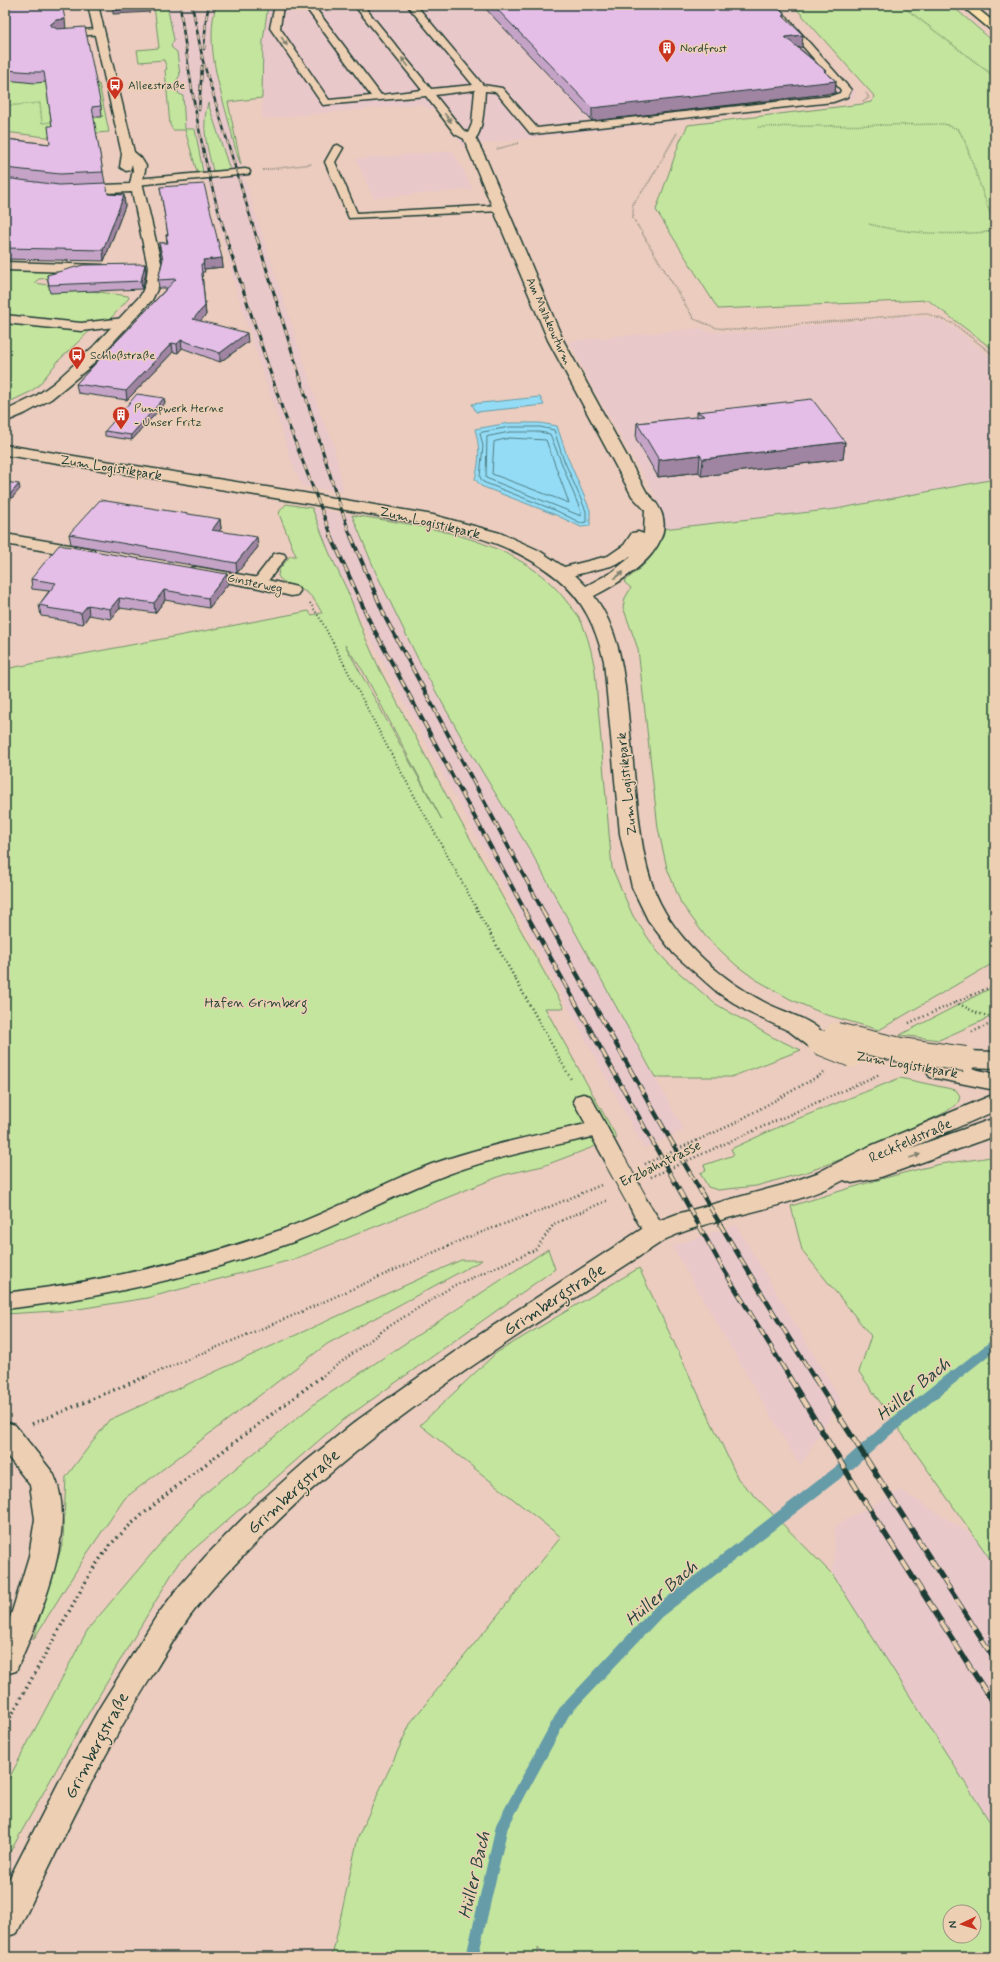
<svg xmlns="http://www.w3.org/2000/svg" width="1000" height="1962" font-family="Mynerve,sans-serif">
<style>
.built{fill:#e9c8ca}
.green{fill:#c4e59e;stroke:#729169;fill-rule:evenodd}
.water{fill:#94dcf6;stroke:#659ca8}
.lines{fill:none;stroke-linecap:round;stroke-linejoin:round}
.shore{stroke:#4e7d82;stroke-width:1}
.stream-far1{stroke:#659ca8;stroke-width:10}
.stream{stroke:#659ca8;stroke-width:12}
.service-casing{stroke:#1f3d34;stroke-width:3}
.minor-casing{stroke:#1f3d34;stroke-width:3}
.tertiary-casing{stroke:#1f3d34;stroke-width:3}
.motorway-casing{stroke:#1f3d34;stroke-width:3}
.path-far3{stroke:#1f3d34;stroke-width:1.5;stroke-dasharray:0.5 1.5;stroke-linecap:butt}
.path-far2{stroke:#1f3d34;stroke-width:2;stroke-dasharray:1 2.5;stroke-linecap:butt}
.path-far1{stroke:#1f3d34;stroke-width:2.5;stroke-dasharray:1 3;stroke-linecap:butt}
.path{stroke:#1f3d34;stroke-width:3.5;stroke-dasharray:1.5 4;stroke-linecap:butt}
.service{fill:#edd0b4;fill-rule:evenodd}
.minor{fill:#edd0b4;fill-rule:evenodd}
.tertiary{fill:#edd0b4;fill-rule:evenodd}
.motorway{fill:#f9deab;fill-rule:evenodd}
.rail-far4-casing{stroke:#1f3d34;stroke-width:2.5}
.rail-far3-casing{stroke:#1f3d34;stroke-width:3}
.rail-far2-casing{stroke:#1f3d34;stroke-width:4}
.rail-far1-casing{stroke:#1f3d34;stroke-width:4.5}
.rail-casing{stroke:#1f3d34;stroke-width:5.5}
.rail-far4{stroke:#edd0b4;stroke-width:1.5;stroke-dasharray:5;stroke-linecap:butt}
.rail-far3{stroke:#edd0b4;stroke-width:2;stroke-dasharray:6;stroke-linecap:butt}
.rail-far2{stroke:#edd0b4;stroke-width:2.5;stroke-dasharray:8;stroke-linecap:butt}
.rail-far1{stroke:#edd0b4;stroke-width:3;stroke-dasharray:10;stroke-linecap:butt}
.rail{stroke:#edd0b4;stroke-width:4;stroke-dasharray:12;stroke-linecap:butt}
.service-bridge-casing{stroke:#1f3d34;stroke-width:22;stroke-linecap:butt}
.minor-bridge-casing{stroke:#1f3d34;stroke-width:26;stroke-linecap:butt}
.service-bridge{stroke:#edd0b4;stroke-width:20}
.minor-bridge{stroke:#edd0b4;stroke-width:24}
.wall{fill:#c5a3c7;stroke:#1f3d34}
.shaded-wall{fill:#a085a2;stroke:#1f3d34}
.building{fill:#e5bee7;stroke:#1f3d34}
.oneway{fill:#7c7f6e}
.labels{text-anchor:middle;stroke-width:3;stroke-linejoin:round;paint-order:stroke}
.far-poi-label{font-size:12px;fill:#1f3d34;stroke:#edd0b4;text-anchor:start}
.far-street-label{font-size:12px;fill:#1f3d34;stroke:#edd0b4}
.street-label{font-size:14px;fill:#1f3d34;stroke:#edd0b4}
.park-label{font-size:14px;fill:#274539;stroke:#edd0b4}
.near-street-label{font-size:17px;fill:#1f3d34;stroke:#edd0b4}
.near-water-label{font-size:18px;font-style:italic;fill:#25453e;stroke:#edd0b4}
</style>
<rect width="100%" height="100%" fill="#ebccbe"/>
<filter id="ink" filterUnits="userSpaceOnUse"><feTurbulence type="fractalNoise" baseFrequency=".025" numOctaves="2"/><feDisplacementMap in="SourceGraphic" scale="8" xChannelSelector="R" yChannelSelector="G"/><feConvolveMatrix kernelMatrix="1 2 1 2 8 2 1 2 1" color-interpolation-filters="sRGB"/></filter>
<g filter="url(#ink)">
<path class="built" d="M167 5H198L201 25 205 5H216L213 26 212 56 219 87 242 169 230 170 208 104 206 140 213 171 203 172 195 129 185 130 183 96 178 93 177 80 180 75 177 52 172 48 171 45 174 40Z
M268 5H777L855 91 856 94 853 97 839 102 463 146 438 112 419 104 262 119 263 41Z
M453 151 473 189 373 198 356 159Z
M243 175 321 415 333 442 344 492 303 486 295 471 244 315 205 178Z
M907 316 934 318 954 327 995 361V479L836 509 663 529V515L655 495 592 387 569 341 702 328 707 331 736 333Z
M312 508 352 515 364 546 463 740 531 852 684 1130 644 1148 388 672 351 600 329 552Z
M736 1225 841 1400 800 1466 672 1246Z
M901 1490 977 1538 995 1566V1830L833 1575 835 1526Z"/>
<path class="green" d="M154 5H167L174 40 171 45 172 48 177 52 180 75 177 80 178 93 183 96 185 129H195L203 172H197L185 130H173L170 125 165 70 167 69 164 60 139 62 137 50 159 48Z
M216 5H268L263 41 262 98 228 102 241 165C235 152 233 137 229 123 219 85 205 45 216 5Z
M793 5H951L995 43V351L928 300 718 309 656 210 680 141 688 125 862 104 871 102 875 97Z
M5 75 99 84 109 132 46 137 5 132Z
M208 103 230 170 213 171C207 146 201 128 208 103Z
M5 270 65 272 51 278 39 279 34 283 128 296 129 298 111 318 99 322 58 361 39 385 30 392 5 404Z
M995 479V962L879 1030 824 1014 790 999 755 979 736 965 706 937 681 903 667 868 658 828 638 649 623 607 625 598 631 588 624 582C643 565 658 557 663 529L836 509Z
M286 504 312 508 329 552 348 592 365 637 379 668 452 806 564 1008H545L617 1138 543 1166 503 1175 295 1259 147 1298 72 1310 5 1314V669L309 611 311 615 322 613C318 606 314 597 306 592 298 587 283 585 278 576L279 570 290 556H296L279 514 280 511ZM345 645 363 671 442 820Z
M352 515C424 526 520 538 567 602 571 607 577 613 580 619 588 636 592 653 595 671L612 868 633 916 657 951 668 963 714 1003 772 1037 801 1050 731 1077H655L531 852 463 740 421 665 376 573Z
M995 986V1015L939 1040 900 1035Z
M900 1078 956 1090 960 1096 958 1103 946 1112 873 1147 810 1171 756 1186 718 1190 708 1187 700 1173 706 1171 704 1165 734 1155 731 1149 787 1123Z
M995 1156V1566L859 1372 871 1336 802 1250 791 1206C841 1191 890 1175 941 1164 959 1161 977 1160 995 1156Z
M548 1249 555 1269 339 1423 179 1562 79 1729 5 1861V1786L88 1629 198 1499 318 1401Z
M461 1260H482L327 1344 125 1498 86 1555 33 1640 63 1542 66 1477 109 1420Z
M639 1268 738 1479 833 1575 995 1830V1957H546L538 1948V1957H332L358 1837 411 1722 561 1537 420 1425 496 1353ZM950 1912H974V1936H950Z"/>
<path class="water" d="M540 397 544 405 476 412 472 404Z
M509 423H540L557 426 567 456 590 510V526L581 527 556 515 481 486 475 479C480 460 480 447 475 429Z"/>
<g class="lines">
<path class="shore" d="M510 427H540L554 430 563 458 586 511V522L581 523 557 511 483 482 480 477 483 446 480 433Z
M510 432H539L550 434 581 512V516L486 478 487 437Z
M510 438 546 440 569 503 492 474 494 442Z"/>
<path class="stream-far1" d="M952 1378 995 1344"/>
<path class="stream" d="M472 1957 502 1826 564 1712 658 1612 849 1464 888 1429 953 1377"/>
<defs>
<path id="service" d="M275 5H283L280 28 329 100 371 96 304 5H313L381 95 422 90 354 5H363L431 89 473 85 407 5H416L483 85 502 88 537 128 831 96 840 93 841 90 767 5H776L851 90 847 97 833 102 534 134 530 133 496 92 485 91C484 103 484 139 470 142L455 134 426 96 323 105 270 28ZM475 90 472 124 468 133 463 130 435 95Z
M99 29 102 30V34L63 37 58 34 63 31Z
M338 145 343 148 335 162 357 213 501 205 506 208 501 211 349 218 325 162 334 146Z
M245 169 249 170 250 172 249 174 136 185 131 182 136 179Z
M5 315 81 323 124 318 130 322 124 326 81 331 5 323Z
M279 553 284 554 286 557 284 560 264 586H254L252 583 254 580 274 554Z
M583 1094 590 1096 593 1101 625 1161 622 1166 615 1168 608 1166 592 1137C543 1148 493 1157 446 1175 395 1194 347 1222 296 1241 202 1275 105 1298 5 1309V1293C100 1282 191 1262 281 1230 333 1211 381 1184 432 1164 482 1146 534 1136 586 1124L573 1101 576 1096Z
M636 1192 643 1194C650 1207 660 1219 667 1232L664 1237C644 1244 634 1214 626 1199L629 1194Z"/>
<path id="minor" d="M88 5H98L134 152 141 158 146 166 142 182 162 267 160 283 152 300 91 366 51 399 26 413 5 422V411L36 396 54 383 94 346 141 295 146 283 148 267 132 192 78 194 73 193 72 190 73 187 78 186 130 184 133 170 132 164 130 170 126 171 120 167 122 154Z
M470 135 476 139 487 161 563 340 647 493C694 536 630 578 594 596 618 629 623 665 627 704 630 733 633 763 636 792 640 829 643 869 660 903 681 945 723 980 764 1002 786 1014 817 1019 830 1042L827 1048 819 1050 811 1048 789 1031 748 1012 717 992 674 954 648 920 632 887 620 834 604 661C596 628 584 600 557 578 506 537 442 527 379 516 336 508 293 501 250 494 168 481 87 467 5 455V445L304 493 433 515 500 533 538 550 564 567 608 556 624 545 632 533 638 532 644 534 645 510 632 496 548 340 464 139ZM632 556 612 572 586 586 575 575 611 566Z
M5 262 102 265 107 266 109 269 107 272 102 273 5 270Z
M5 534 87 548 93 549 96 553 93 557 87 558 5 544Z
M197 567 259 578 297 587 300 591 297 595 291 596 259 588 191 576 188 572 191 568Z
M965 1051 995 1052V1068L966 1067 995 1074V1090L930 1077 926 1071 930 1065 938 1063 964 1067 957 1065 954 1059 957 1053Z
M5 1422 15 1425 53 1473C80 1529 39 1618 16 1671L5 1674V1629L11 1615 29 1556 35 1519 30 1485 5 1453Z"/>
<path id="tertiary" d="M995 1094V1111L908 1149 995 1118V1136L878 1178 852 1183 844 1180C788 1210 723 1213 666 1239 523 1333 371 1422 252 1547 230 1569 209 1591 190 1616 177 1634 165 1654 153 1674 101 1756 60 1845 17 1933L5 1937V1887L63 1774 100 1707 156 1617 177 1589 205 1557 253 1508 305 1462 359 1419 473 1339 648 1225 677 1214 783 1185 817 1173 868 1147Z"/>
<path id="motorway" d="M961 5H973L995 23V31L991 30Z
M988 5H995V10L991 9Z"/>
</defs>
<use href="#service" class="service-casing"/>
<use href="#minor" class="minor-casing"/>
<use href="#tertiary" class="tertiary-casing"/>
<use href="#motorway" class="motorway-casing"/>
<path class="path-far3" d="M901 5 995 77
M863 101 869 98 866 93
M5 102V106L40 103 42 123 53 122
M758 127 944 124 958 129 964 139 991 216V227L988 232C949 235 907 234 869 224
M677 133 649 182 633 204V218L694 319 717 328 736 330 925 313 954 324 995 356
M497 149 519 143
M263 170 312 164"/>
<path class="path-far2" d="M310 603 321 620 389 750 478 911"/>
<path class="path-far1" d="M477 910 572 1081
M955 1002 977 1013 995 1018
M909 1023 995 985
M972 1032 995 1022
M645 1164 731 1125 824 1073
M651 1177 880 1074
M143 1378 292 1316 466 1238 542 1210 601 1185
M320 1378 385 1329 453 1286 535 1250 554 1224 608 1200"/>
<path class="path" d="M32 1424 145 1377
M5 1727 92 1570 110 1545 130 1525 178 1485 321 1377"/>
<use href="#service" class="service"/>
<use href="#minor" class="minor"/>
<use href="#tertiary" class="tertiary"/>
<use href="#motorway" class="motorway"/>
<defs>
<path id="rail-far4" d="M180 5C190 84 202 163 227 239
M192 5 203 61 257 239
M204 49 206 19 209 5
M199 110 202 66"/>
<path id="rail-far3" d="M226 238 282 408 332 537
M257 238 335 491 351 537"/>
<path id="rail-far2" d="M331 536 370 622 525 911
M351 536 386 619 543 911"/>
<path id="rail-far1" d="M524 910 722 1267 790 1378
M542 910C628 1069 718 1225 814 1378"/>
<path id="rail" d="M789 1377 868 1507 995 1706
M814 1377 995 1660"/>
</defs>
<use href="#rail-far4" class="rail-far4-casing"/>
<use href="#rail-far3" class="rail-far3-casing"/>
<use href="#rail-far2" class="rail-far2-casing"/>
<use href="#rail-far1" class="rail-far1-casing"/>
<use href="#rail" class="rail-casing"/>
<use href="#rail-far4" class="rail-far4"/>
<use href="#rail-far3" class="rail-far3"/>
<use href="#rail-far2" class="rail-far2"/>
<use href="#rail-far1" class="rail-far1"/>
<use href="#rail" class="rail"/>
<defs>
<path id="service-bridge" d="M615 1161 636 1199"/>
<path id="minor-bridge" d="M836 1035 900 1050 965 1059
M819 1042 852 1055"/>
</defs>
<use href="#service-bridge" class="service-bridge-casing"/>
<use href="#minor-bridge" class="minor-bridge-casing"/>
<use href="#service-bridge" class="service-bridge"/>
<use href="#minor-bridge" class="minor-bridge"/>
</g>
<path class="wall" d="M5 5 66 28 101 106 102 117H93L105 183 108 194 124 195 125 206 104 261 5 259V139L50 144 52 126 46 82 35 83 5 80Z
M482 5H775L785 15V18L802 47H798L826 71V72L836 81 835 93 592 121Z
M160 187 222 258 223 267 204 269 205 272H202L206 315 200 321 248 342 220 362 182 348 178 353 173 352 127 400 78 393 76 384 167 288H159L158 280 162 261 160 251 159 243H167L166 235H168Z
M145 264 146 273 142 289 50 293 47 275Z
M165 403 132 440 105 436V431Z
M697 412 845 442 843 459 701 476 699 472 658 477 636 439 637 423 697 417Z
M220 519 221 529 219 531 258 547 237 573 71 544 69 534Z
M227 574 228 584 209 608 165 600 155 613 120 608 111 619 89 615 83 624 49 618V617L41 616 39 605 49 591 32 589 31 579Z"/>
<path class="shaded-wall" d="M149 8 150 12 113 14V10Z
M65 19 66 29 57 30 50 25 56 20Z
M803 35 802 47 784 49 785 37Z
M824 71H826L825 82 836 81 835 93 592 121V108Z
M124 195 125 206 104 261 103 250Z
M222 258 223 267 204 269 203 260Z
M145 264 146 273 142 289 141 281Z
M205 306 206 315 194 328 193 319Z
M247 333 248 342 220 362V353Z
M181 340 182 348 178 353 177 344Z
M172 343 173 352 127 400 126 391Z
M164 398 165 403 132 440 131 435Z
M845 442 843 459 701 476 703 459Z
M700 455 699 472 658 477 659 460Z
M19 484 20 489 5 506V500Z
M220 519 221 529 213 539 212 530Z
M257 537 258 547 237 573 236 563Z
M227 574 228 584 209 608 208 598Z
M164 590 165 600 155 613 154 603Z
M119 598 120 608 111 619 110 609Z
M88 605 89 615 83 624 81 613Z"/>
<path class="building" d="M5 5H62L65 19 56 20 50 25 57 29 85 27 101 106 92 107 103 172 60 174 5 168V139L50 144 48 126H52L44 72H33L5 70Z
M111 5H149V8L113 10Z
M493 5H775L785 15 783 16 803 35 785 37 826 71H824L836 81 592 108Z
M5 178 59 185 106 183 108 194 124 195 103 250 5 248Z
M204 184 222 258 203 260 204 264H201L205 306 193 319 247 333 220 353 181 340 177 344 172 343 126 391 76 384 176 279 158 280 163 259 159 243H168L166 235H168L160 187Z
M145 264 141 281 49 285 47 275 83 265Z
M137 394 164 398 131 435 105 431Z
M812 399 845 442 703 459 700 455 659 460 637 423 705 416 697 412Z
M5 482 19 484 5 500Z
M100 500 220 519 212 530 257 537 236 563 69 534Z
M59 545 227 574 208 598 164 590 154 603 119 598 110 609 88 605 81 613 47 608 49 607 39 605 56 583 31 579Z"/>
<defs><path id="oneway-solid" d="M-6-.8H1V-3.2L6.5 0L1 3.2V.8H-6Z"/></defs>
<g class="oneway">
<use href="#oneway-solid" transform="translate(284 41) rotate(56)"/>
<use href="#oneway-solid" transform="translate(405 62) rotate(-129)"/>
<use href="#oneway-solid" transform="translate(448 118) rotate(53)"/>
<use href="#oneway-solid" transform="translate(619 575) rotate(-36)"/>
<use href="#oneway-solid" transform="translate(915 1156) rotate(-19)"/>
</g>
</g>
<defs>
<symbol id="building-pin" viewBox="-11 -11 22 30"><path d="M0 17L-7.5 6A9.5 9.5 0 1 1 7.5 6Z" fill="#c8321e" stroke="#edd0b4"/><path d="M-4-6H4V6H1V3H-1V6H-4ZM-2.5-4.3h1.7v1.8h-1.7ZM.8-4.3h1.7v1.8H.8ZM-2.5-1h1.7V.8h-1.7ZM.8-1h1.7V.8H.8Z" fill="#fff"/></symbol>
<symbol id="bus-pin" viewBox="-11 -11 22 30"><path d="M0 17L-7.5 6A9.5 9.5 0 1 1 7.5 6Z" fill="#c8321e" stroke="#edd0b4"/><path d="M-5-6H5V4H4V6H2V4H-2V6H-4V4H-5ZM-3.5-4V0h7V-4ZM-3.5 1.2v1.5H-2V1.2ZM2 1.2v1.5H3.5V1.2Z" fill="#fff"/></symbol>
</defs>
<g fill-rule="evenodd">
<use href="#building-pin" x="657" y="38" width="20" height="27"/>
<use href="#bus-pin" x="105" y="75" width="20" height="27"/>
<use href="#bus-pin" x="67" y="345" width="20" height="27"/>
<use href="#building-pin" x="111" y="405" width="20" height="27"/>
</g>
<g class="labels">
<g class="far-poi-label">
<text x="680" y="52">Nordfrost</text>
<text x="128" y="89">Alleestraße</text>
<text x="90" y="359">Schloßstraße</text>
<text x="134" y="412">Pumpwerk Herne<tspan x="134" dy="14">- Unser Fritz</tspan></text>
</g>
<g class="far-street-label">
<text transform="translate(549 321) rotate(66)" y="4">Am Malakowturm</text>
<text transform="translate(255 583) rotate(12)" y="4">Ginsterweg</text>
</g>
<g class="street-label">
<text transform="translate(111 467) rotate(9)" y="5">Zum Logistikpark</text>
<text transform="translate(430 522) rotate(13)" y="5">Zum Logistikpark</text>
<text transform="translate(626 784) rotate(-96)" y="5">Zum Logistikpark</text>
<text transform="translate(907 1064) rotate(10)" y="5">Zum Logistikpark</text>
<text transform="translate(910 1140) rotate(-24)" y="5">Reckfeldstraße</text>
<text transform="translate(660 1163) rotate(-26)" y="5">Erzbahntrasse</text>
</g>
<g class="park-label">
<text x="256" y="1007">Hafen Grimberg</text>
</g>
<g class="near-street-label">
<text transform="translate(554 1299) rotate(-33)" y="6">Grimbergstraße</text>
<text transform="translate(293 1491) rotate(-42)" y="6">Grimbergstraße</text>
<text transform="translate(96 1745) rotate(-62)" y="6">Grimbergstraße</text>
</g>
<g class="near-water-label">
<text transform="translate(913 1389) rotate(-39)" y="6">Hüller Bach</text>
<text transform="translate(661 1593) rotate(-41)" y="6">Hüller Bach</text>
<text transform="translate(474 1875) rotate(-77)" y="6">Hüller Bach</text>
</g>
</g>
<rect width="1000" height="1962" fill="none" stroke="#edd0b4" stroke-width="20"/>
<rect x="10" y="10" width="980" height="1942" fill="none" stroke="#1f3d34" stroke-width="1.5" filter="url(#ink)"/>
<g transform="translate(962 1924) rotate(266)"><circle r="19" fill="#edd0b4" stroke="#9b9581"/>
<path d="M0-3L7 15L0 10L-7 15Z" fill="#c8321e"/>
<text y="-6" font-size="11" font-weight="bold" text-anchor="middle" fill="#1f3d34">N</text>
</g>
</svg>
